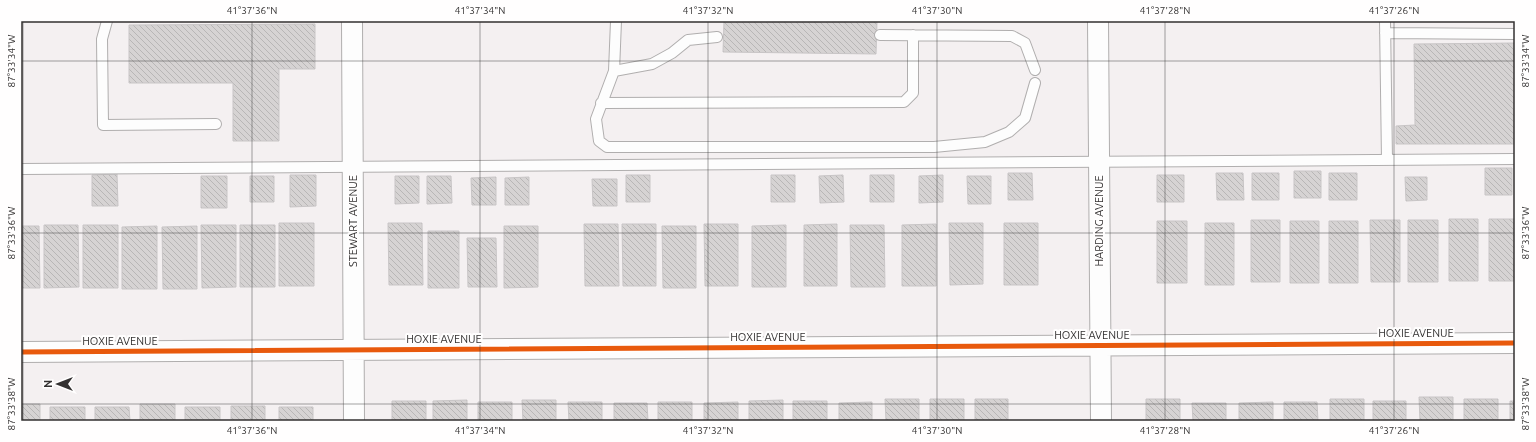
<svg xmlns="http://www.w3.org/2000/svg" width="1536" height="442" font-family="Ubuntu,sans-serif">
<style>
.building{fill:url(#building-back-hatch);stroke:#c8c5c6}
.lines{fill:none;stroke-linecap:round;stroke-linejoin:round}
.lane-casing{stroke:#b0aeae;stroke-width:12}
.street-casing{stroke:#b0aeae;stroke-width:22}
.lane{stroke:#fdfdfd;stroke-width:10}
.street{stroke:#fdfdfd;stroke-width:20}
.cycleway-casing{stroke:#fffefe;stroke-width:8}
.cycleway{stroke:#e8590c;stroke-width:5}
.ticks{fill:none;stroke:#333131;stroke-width:1;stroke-opacity:0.45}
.labels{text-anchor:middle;stroke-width:4;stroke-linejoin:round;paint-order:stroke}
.street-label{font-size:11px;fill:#333131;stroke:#fffefe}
.neatline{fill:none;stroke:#333131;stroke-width:1.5}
.ticks-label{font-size:10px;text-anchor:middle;fill:#333131}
</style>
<defs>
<pattern id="building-back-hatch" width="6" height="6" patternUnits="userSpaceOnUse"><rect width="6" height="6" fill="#d6d3d3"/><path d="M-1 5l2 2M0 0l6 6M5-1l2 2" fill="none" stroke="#b8b6b6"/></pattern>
</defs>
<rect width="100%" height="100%" fill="#f4f0f1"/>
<path class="building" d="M724 21H877L876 54 723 52Z
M315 24V69H279V141H233V83H129V25Z
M1515 43V144H1396V126L1415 125 1414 44Z
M1485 168H1512V195H1485Z
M1294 171H1321V198H1294Z
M1008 173H1032L1033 200H1008Z
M1216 173H1243L1244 200H1217Z
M1252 173H1279V200H1252Z
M1329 173H1357V200H1329Z
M117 174 118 206H92V175Z
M290 175H316V206L290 207Z
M626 175H650V202H626Z
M771 175H795V202H771Z
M843 175 844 202 820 203 819 176Z
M870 175H894V202H870Z
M943 175V202L919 203V176Z
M1157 175H1184V202H1157Z
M201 176H227V208H201Z
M250 176H274V202H250Z
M395 176H419V203L395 204Z
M427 176H451L452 203 427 204Z
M967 176H991V204H968Z
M496 177V205H472L471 178Z
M529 177V205H505V178Z
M1405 177H1427V200L1406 201Z
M592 179H617V206H593Z
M1449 219H1478V281H1449Z
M1489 219H1515V281H1489Z
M1251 220H1280V282H1251Z
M1370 220H1400V282H1371Z
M1408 220H1438V282H1408Z
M1157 221H1187V283H1157Z
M1290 221H1319V283H1290Z
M1329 221H1358V283H1329Z
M279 223H314V286H279Z
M388 223H422L423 285H389Z
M949 223H983V284L950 285Z
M1004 223H1038V285H1004Z
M1205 223H1234V285H1205Z
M584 224H618L619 286H585Z
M622 224H656V286H623Z
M704 224H738V286H705Z
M837 224V286H804V225Z
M936 224V286H902V225Z
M44 225H78L79 287 44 288Z
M83 225H118V288H83Z
M201 225H236V287L202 288Z
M240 225H275V287H240Z
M786 225V287H752V226Z
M850 225H884L885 287H851Z
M21 226H39L40 288H21Z
M157 226V289H122V227Z
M197 226V289H163L162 227Z
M504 226H538V287L504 288Z
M662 226H696V288H663Z
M428 231H459V288H428Z
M467 238H496L497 287H468Z
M1419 397H1453V421H1420Z
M885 399H919V421H886Z
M930 399H964V421H930Z
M975 399H1008V421H975Z
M1146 399H1180V421H1146Z
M1330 399H1364V421H1330Z
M1464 399H1498V421H1464Z
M467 400V421H433V401Z
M522 400H556V421H523Z
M783 400V421H749V401Z
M392 401H426V421H392Z
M793 401H827V421H793Z
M1373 401H1406V421H1373Z
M1510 401H1515V421H1510Z
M478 402H512V421H478Z
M568 402H602V421H569Z
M658 402H692V421H658Z
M738 402V421H704V403Z
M872 402V421H839V403Z
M1273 402V421H1239V403Z
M1284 402H1317L1318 421H1284Z
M614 403H647L648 421H614Z
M1192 403H1226V421H1193Z
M21 404H40V421H21Z
M140 404H175V421H140Z
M231 406H265V421H231Z
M50 407H85V421H50Z
M95 407H129L130 421H95Z
M185 407H220V421H185Z
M279 407H313V421H279Z"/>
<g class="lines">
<defs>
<path id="lane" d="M107 21 102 39 103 125 216 124
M616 21 614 71 596 119 599 141 607 147H934L985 142 1009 132 1025 118 1035 83
M1385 21 1387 160
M1385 33 1515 34
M880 35 1012 36 1025 43 1035 70
M614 71 652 64 672 53 688 40 717 37
M601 103 904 102 913 93V35
M21 169 1515 159"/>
<path id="street" d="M352 21 354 421
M1098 21 1101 421
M21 352 1515 343"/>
</defs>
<use href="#lane" class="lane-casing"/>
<use href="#street" class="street-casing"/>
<use href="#lane" class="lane"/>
<use href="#street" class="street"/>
<defs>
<path id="cycleway" d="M21 352 1515 343"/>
</defs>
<use href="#cycleway" class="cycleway-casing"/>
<use href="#cycleway" class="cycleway"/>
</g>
<path class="ticks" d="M23 21V421M252 21V421M480 21V421M708 21V421M937 21V421M1165 21V421M1394 21V421M21 61H1515M21 233H1515M21 404H1515"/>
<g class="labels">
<g class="street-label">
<text transform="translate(353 221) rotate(-90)" y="4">STEWART AVENUE</text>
<text transform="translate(1099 221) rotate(-90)" y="4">HARDING AVENUE</text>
<text x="1416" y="337">HOXIE AVENUE</text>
<text x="1092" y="339">HOXIE AVENUE</text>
<text x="768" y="341">HOXIE AVENUE</text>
<text x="444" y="343">HOXIE AVENUE</text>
<text x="120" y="345">HOXIE AVENUE</text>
</g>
</g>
<rect width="1536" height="442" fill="none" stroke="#fffefe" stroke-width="44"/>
<g transform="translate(58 384) rotate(270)" stroke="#fffefe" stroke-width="3" paint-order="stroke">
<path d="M0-3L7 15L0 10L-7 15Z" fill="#333131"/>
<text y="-6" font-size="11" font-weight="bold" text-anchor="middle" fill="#333131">N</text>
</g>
<rect x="22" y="22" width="1492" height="398" class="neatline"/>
<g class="ticks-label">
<text x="252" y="14">41°37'36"N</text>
<text x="480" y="14">41°37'34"N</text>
<text x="708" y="14">41°37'32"N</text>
<text x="937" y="14">41°37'30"N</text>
<text x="1165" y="14">41°37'28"N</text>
<text x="1394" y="14">41°37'26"N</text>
<text transform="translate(1525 61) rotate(-90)" y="4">87°33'34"W</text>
<text transform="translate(11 61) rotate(-90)" y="4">87°33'34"W</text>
<text transform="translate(1525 233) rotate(-90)" y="4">87°33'36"W</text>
<text transform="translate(11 233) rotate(-90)" y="4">87°33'36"W</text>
<text transform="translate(1525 404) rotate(-90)" y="4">87°33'38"W</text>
<text transform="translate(11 404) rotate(-90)" y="4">87°33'38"W</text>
<text x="252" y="434">41°37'36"N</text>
<text x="480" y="434">41°37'34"N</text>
<text x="708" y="434">41°37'32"N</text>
<text x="937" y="434">41°37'30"N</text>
<text x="1165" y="434">41°37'28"N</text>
<text x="1394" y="434">41°37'26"N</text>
</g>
</svg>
